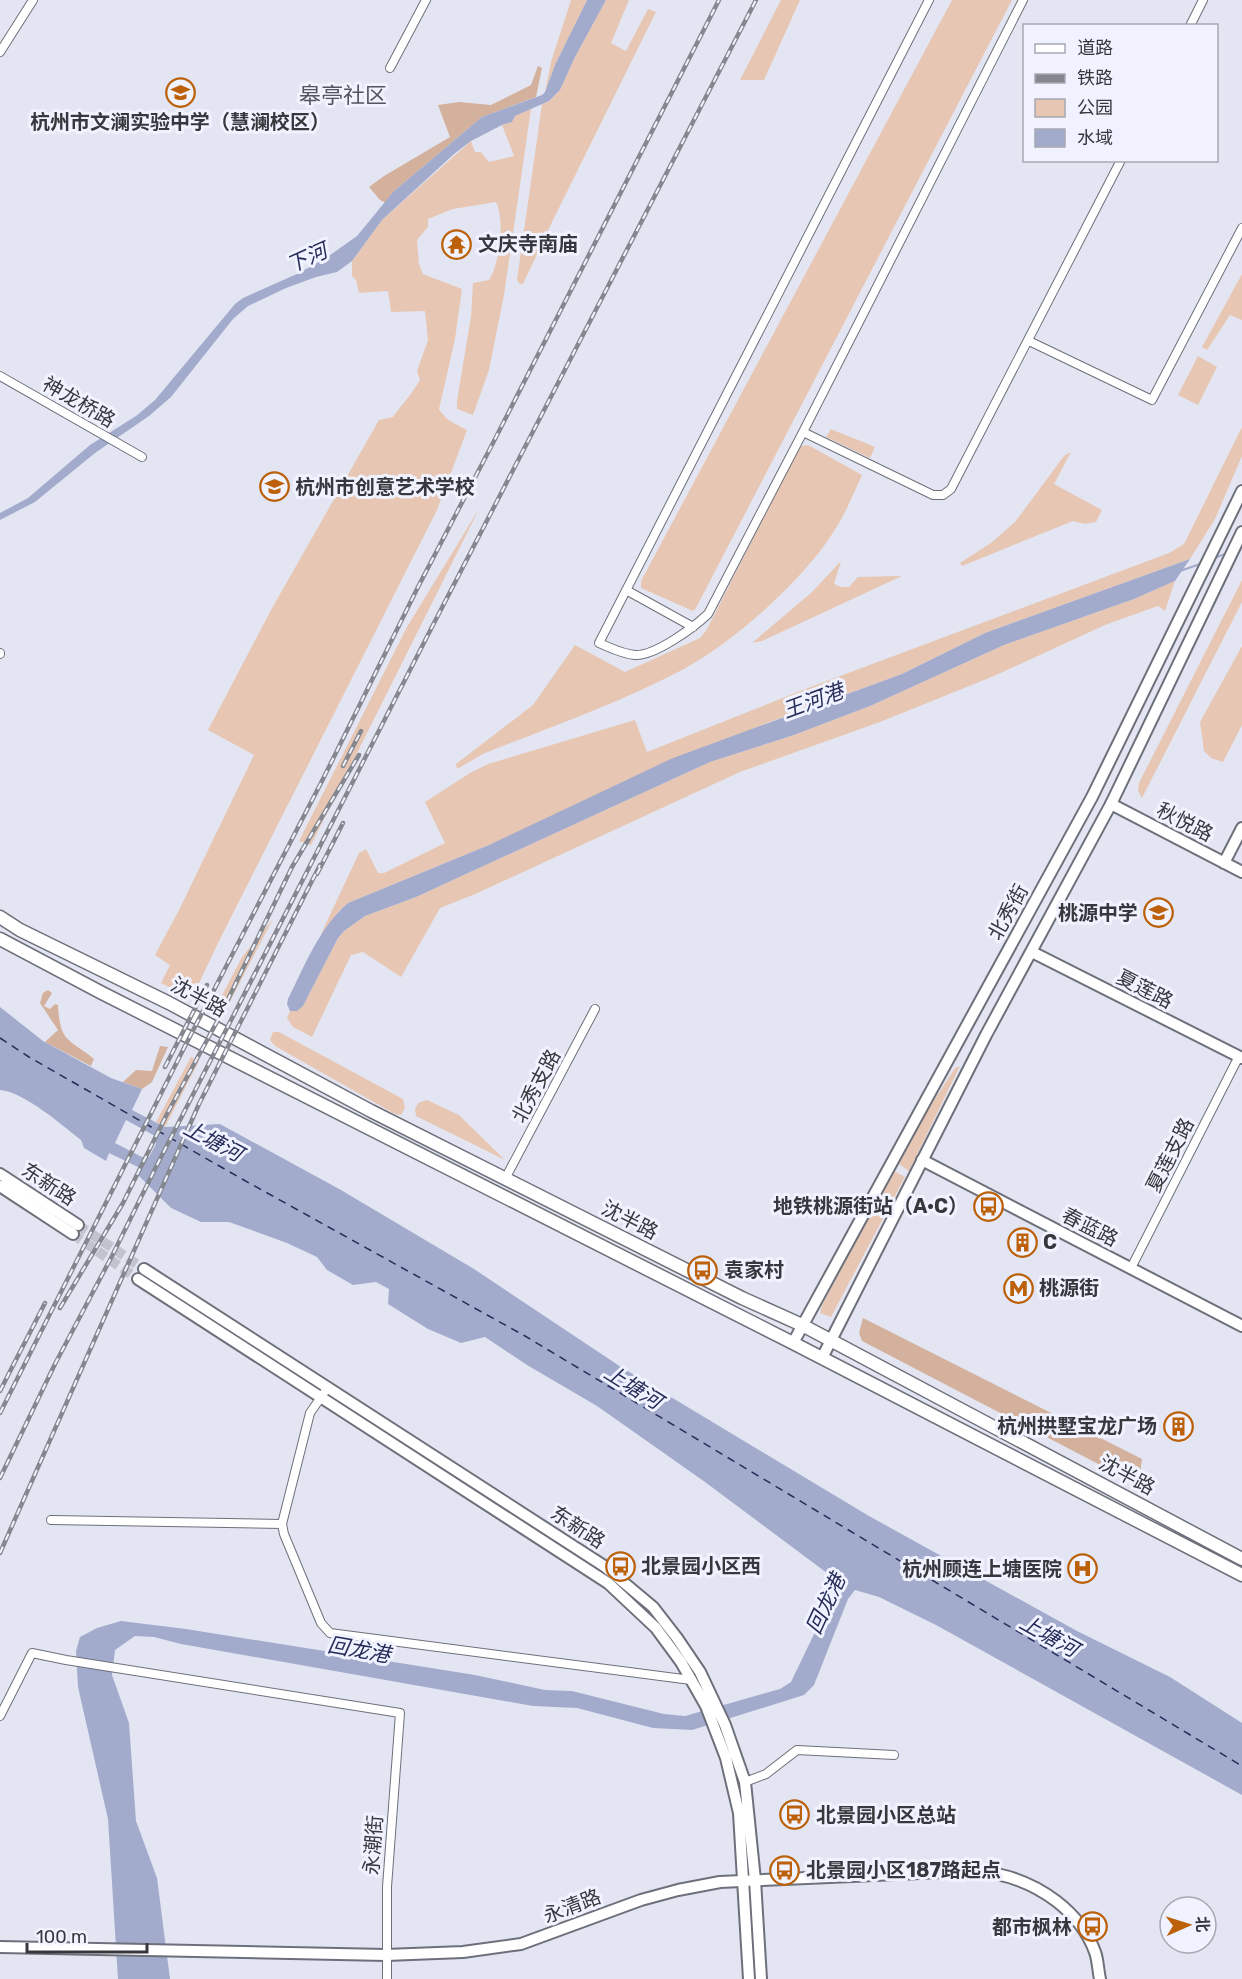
<svg xmlns="http://www.w3.org/2000/svg" width="1242" height="1979" font-family="Rubik,'Noto Sans SC',sans-serif">
<style>
.green{fill:#e7c7b3}
.forest{fill:#d3b19c}
.water{fill:#a3abcd;fill-rule:evenodd}
.lines{fill:none;stroke-linecap:round;stroke-linejoin:round}
.stream{stroke:#a3abcd;stroke-width:2}
.ferry{stroke:#262d59;stroke-width:1.5;stroke-dasharray:8 6;stroke-linecap:butt}
.secondary-tunnel{stroke:#c1c3ce;stroke-width:10;stroke-dasharray:10 5;stroke-linecap:butt}
.minor-casing{stroke:#6d707a;stroke-width:10}
.tertiary-casing{stroke:#6d707a;stroke-width:14}
.secondary-casing{stroke:#6d707a;stroke-width:14}
.primary-casing{stroke:#6d707a;stroke-width:15}
.minor{stroke:#fff;stroke-width:8}
.tertiary{stroke:#fff;stroke-width:10}
.secondary{stroke:#fff;stroke-width:10}
.primary{stroke:#fff;stroke-width:12}
.rail-casing{stroke:#85878f;stroke-width:4.5}
.rail{stroke:#f0f3ff;stroke-width:2;stroke-dasharray:7;stroke-linecap:butt}
.labels{text-anchor:middle;stroke-width:6;stroke-linejoin:round;paint-order:stroke}
.poi-label{font-size:20px;font-weight:bold;fill:#37383d;stroke:#f0f3ff;text-anchor:start}
.street-label{font-size:20px;fill:#37383d;stroke:#f0f3ff}
.water-label{font-size:21px;font-style:italic;fill:#262d59;stroke:#f0f3ff}
.quarter-label{font-size:22px;fill:#52545e;stroke:#f0f3ff}
</style>
<rect width="100%" height="100%" fill="#e3e6f2"/>
<path class="green" d="M571 0H587L555 65 545 92 551 62Z
M606 0H629L611 43 626 51 648 9 656 12 553 220 523 284H520L517 280 542 104 549 101 560 90 575 57Z
M781 0H800L764 80H740Z
M952 0H1012L696 608 693 611 641 588V581Z
M531 109 504 295 489 370 473 415 457 409V401L471 316 473 283 489 280C500 263 505 220 496 202L453 209 428 219V227L417 240 419 264 423 274 462 289 455 339 439 409C445 420 456 424 467 430L437 510 218 943 193 996H186L161 983 170 965 155 955 180 908 254 755 208 730 271 610 379 420 393 417C402 404 412 394 420 380L417 371 428 340 425 311 391 312 388 291 359 293 356 280 352 276V261L382 220 471 141 475 152H481L489 162 514 156 502 125 512 122 514 116Z
M1242 274V320L1230 315 1207 350 1202 347Z
M1198 356 1217 367 1198 405 1178 395Z
M1242 427V456L1215 519 1190 559 985 633 902 674 767 723 489 845 348 903 340 910 321 934 359 853 366 849 378 873H384L445 843 425 802 470 773 488 764 635 720 647 752 808 688 1169 553 1184 544Z
M831 429C846 436 860 440 875 447L870 458 826 437Z
M808 445 862 475C854 493 846 512 836 528 806 578 735 641 684 669 620 703 550 727 483 754L457 769 456 764 533 705 575 645 625 672 700 638 707 629 798 450 802 446Z
M1071 452 1054 484 1102 510 1096 522 1085 524 1073 521 962 566 960 563 991 543 1015 522 1064 456Z
M479 509 311 845 299 841 407 627Z
M841 561 834 584 841 587H849L858 577 902 576 762 641 752 643 812 592Z
M1242 580V602L1142 798 1138 791 1139 783Z
M1175 581 1165 611 1158 606 1105 625 994 676 880 722 740 772 473 895 440 908 401 977 363 952 351 955 312 1037 293 1027 287 1018 290 1011H297L303 1006 338 938 344 931 365 916 416 897 710 762 794 735 870 706 1004 645 1134 599Z
M1242 646V725L1223 762 1211 758 1204 751 1200 722Z
M273 919 224 1013 216 1007 242 957Z
M273 1032H279L403 1099 405 1108 401 1115 395 1114 275 1046 270 1040Z
M191 1057 199 1061 165 1127 156 1122Z
M960 1066 909 1171 899 1164 931 1105 955 1068Z
M427 1100 459 1115 505 1160 416 1116 415 1109 418 1103Z
M894 1171 905 1177 831 1317 820 1313 822 1305Z"/>
<path class="forest" d="M538 66 542 68 536 97 482 117 394 191 386 203 380 200 369 187 384 176 450 137 438 105 459 102 491 105 531 85Z
M48 990 52 993 44 1006 50 1009 55 1004 58 1005C60 1044 69 1038 94 1059L91 1066 45 1042 58 1030 40 1003 43 993Z
M160 1046 168 1047 152 1082 142 1089 123 1082 136 1070 152 1071Z
M863 1318 1142 1459 1140 1474 1133 1482 862 1341 859 1333Z"/>
<path class="water" d="M587 0H606L575 57 560 90 549 101 515 116 512 122 502 125 471 141 454 154 382 220 352 261 337 272 316 277 286 288 248 306 233 319 171 397 149 416 95 453 35 502 0 520V513L28 498 90 445 136 416 155 400 235 304 243 298 299 273 326 258 357 236 394 191 482 117 542 95 545 92 555 65Z
M1190 559 1175 581 1134 599 1004 645 870 706 794 735 710 762 416 897 365 916 344 931 338 938 303 1006 297 1011H290L287 1004 288 999C305 965 319 928 348 903L489 845 673 758 902 674 985 633Z
M0 1007 43 1041 111 1078 142 1089 132 1110 165 1127 220 1124 341 1190 474 1269 621 1367 869 1516 1077 1631 1170 1677 1242 1723V1795L936 1625 879 1597 855 1590 848 1599 814 1685 804 1695 692 1730 653 1728 577 1708 533 1706 181 1644 154 1637 135 1636 115 1650 112 1675 129 1723 136 1821 157 1878 170 1979H118L108 1819 78 1687 76 1651 80 1637 97 1628 121 1621 186 1629 475 1675 545 1690 572 1691 664 1714 685 1716 780 1689 791 1682 839 1582 705 1482 597 1406 527 1365 485 1337 461 1343 428 1329 388 1304 389 1289 376 1282 353 1285 327 1270 317 1257 287 1243 229 1222H201L171 1208 139 1176 138 1167 109 1153 106 1161 84 1148 81 1140C62 1125 24 1092 0 1090ZM126 1120 155 1136 156 1144 149 1157H142L115 1143Z"/>
<g class="lines">
<path class="stream" d="M1214 558 1228 553
M1180 571 1203 563"/>
<path class="ferry" d="M0 1038 29 1057 242 1179 525 1336 1242 1766"/>
<path class="secondary-tunnel" d="M78 1225 144 1269
M73 1234 138 1279"/>
<defs>
<path id="minor" d="M929 0 599 643C611 648 622 654 635 655 655 656 693 628 708 614L803 432 1023 0
M1190 26 1203 0
M0 52 33 0
M390 68 426 0
M1029 341 1152 400 1242 228
M0 376 142 457
M803 432 933 495H943L951 489 1121 160
M626 590 693 627
M0 653V654
M505 1179 595 1009
M1131 1268 1239 1056
M328 1387 310 1413 282 1524 284 1534 321 1623 330 1633 691 1680
M51 1520 282 1524
M0 1716 32 1653 66 1660 400 1713 387 1887V1979
M745 1782 766 1774 797 1750 894 1755"/>
<path id="tertiary" d="M1111 804 1242 872
M1224 863 1242 828
M1032 952 1242 1058
M922 1160 1242 1326
M0 1947 386 1955 463 1952 521 1944 641 1900 678 1890 720 1882 965 1871C976 1872 987 1871 997 1874 1039 1883 1080 1911 1095 1952 1098 1960 1098 1970 1100 1979"/>
<path id="secondary" d="M0 1174 78 1225
M0 1186 73 1234
M144 1269 604 1566 653 1607 677 1638 700 1672 725 1725 745 1782 755 1880 761 1979
M138 1279 608 1583 656 1628 681 1662 706 1706 726 1758 739 1813 749 1979
M793 1343 1092 797 1242 491
M822 1358 986 1035 1111 804 1242 532"/>
<path id="primary" d="M0 917 20 930 169 1003 371 1111 742 1298 802 1325 1242 1559
M0 939 102 993 793 1343 1242 1575"/>
</defs>
<use href="#minor" class="minor-casing"/>
<use href="#tertiary" class="tertiary-casing"/>
<use href="#secondary" class="secondary-casing"/>
<use href="#primary" class="primary-casing"/>
<use href="#minor" class="minor"/>
<use href="#tertiary" class="tertiary"/>
<use href="#secondary" class="secondary"/>
<use href="#primary" class="primary"/>
<defs>
<path id="rail" d="M343 766 361 731
M317 874 343 823
M165 1067 207 985
M60 1308 123 1203 167 1114 219 1018 292 867 359 755
M0 1391 45 1303
M0 1413 185 1046 323 779 418 587 494 441 719 0
M0 1478 55 1364 112 1256 157 1165 433 625 756 0
M0 1553 199 1104 320 865"/>
</defs>
<use href="#rail" class="rail-casing"/>
<use href="#rail" class="rail"/>
</g>
<defs>
<symbol id="school-ring" viewBox="-11 -11 22 22"><circle r="9.5" fill="#f0f3ff" stroke="#bc600a" stroke-width="1.5"/><path d="M0-5L7-2L0 1L-7-2ZM-4 1L0 2.5L4 1V4Q0 6-4 4Z" fill="#bc600a"/></symbol>
<symbol id="temple-ring" viewBox="-11 -11 22 22"><circle r="9.5" fill="#f0f3ff" stroke="#bc600a" stroke-width="1.5"/><path d="M0-6L5-2H3V0L6.5 2.5H4V6H1.5V3h-3V6H-4V2.5H-6.5L-3 0V-2H-5Z" fill="#bc600a"/></symbol>
<symbol id="bus-ring" viewBox="-11 -11 22 22"><circle r="9.5" fill="#f0f3ff" stroke="#bc600a" stroke-width="1.5"/><path d="M-5-6H5V4H4V6H2V4H-2V6H-4V4H-5ZM-3.5-4V0h7V-4ZM-3.5 1.2v1.5H-2V1.2ZM2 1.2v1.5H3.5V1.2Z" fill="#bc600a"/></symbol>
<symbol id="building-ring" viewBox="-11 -11 22 22"><circle r="9.5" fill="#f0f3ff" stroke="#bc600a" stroke-width="1.5"/><path d="M-4-6H4V6H1V3H-1V6H-4ZM-2.5-4.3h1.7v1.8h-1.7ZM.8-4.3h1.7v1.8H.8ZM-2.5-1h1.7V.8h-1.7ZM.8-1h1.7V.8H.8Z" fill="#bc600a"/></symbol>
<symbol id="metro-ring" viewBox="-11 -11 22 22"><circle r="9.5" fill="#f0f3ff" stroke="#bc600a" stroke-width="1.5"/><path d="M-5.5 5V-5H-3L0 0L3-5H5.5V5H3V-.5L0 4L-3-.5V5Z" fill="#bc600a"/></symbol>
<symbol id="hospital-ring" viewBox="-11 -11 22 22"><circle r="9.5" fill="#f0f3ff" stroke="#bc600a" stroke-width="1.5"/><path d="M-5-5h3v3.5h4V-5h3V5h-3V1.5h-4V5h-3Z" fill="#bc600a"/></symbol>
</defs>
<g fill-rule="evenodd">
<use href="#school-ring" x="164" y="76" width="33" height="33"/>
<use href="#temple-ring" x="440" y="228" width="33" height="33"/>
<use href="#school-ring" x="258" y="470" width="33" height="33"/>
<use href="#school-ring" x="1142" y="896" width="33" height="33"/>
<use href="#bus-ring" x="972" y="1190" width="33" height="33"/>
<use href="#building-ring" x="1006" y="1226" width="33" height="33"/>
<use href="#bus-ring" x="686" y="1254" width="33" height="33"/>
<use href="#metro-ring" x="1002" y="1272" width="33" height="33"/>
<use href="#building-ring" x="1162" y="1410" width="33" height="33"/>
<use href="#bus-ring" x="604" y="1550" width="33" height="33"/>
<use href="#hospital-ring" x="1066" y="1552" width="33" height="33"/>
<use href="#bus-ring" x="778" y="1798" width="33" height="33"/>
<use href="#bus-ring" x="768" y="1854" width="33" height="33"/>
<use href="#bus-ring" x="1076" y="1910" width="33" height="33"/>
</g>
<g class="labels">
<g class="poi-label">
<text x="180" y="129" text-anchor="middle">杭州市文澜实验中学（慧澜校区）</text>
<text x="478" y="251">文庆寺南庙</text>
<text x="295" y="494">杭州市创意艺术学校</text>
<text x="1138" y="920" text-anchor="end">桃源中学</text>
<text x="968" y="1213" text-anchor="end">地铁桃源街站（A·C）</text>
<text x="1043" y="1249">C</text>
<text x="724" y="1277">袁家村</text>
<text x="1039" y="1295">桃源街</text>
<text x="1157" y="1433" text-anchor="end">杭州拱墅宝龙广场</text>
<text x="641" y="1573">北景园小区西</text>
<text x="1062" y="1576" text-anchor="end">杭州顾连上塘医院</text>
<text x="816" y="1822">北景园小区总站</text>
<text x="806" y="1877">北景园小区187路起点</text>
<text x="1072" y="1934" text-anchor="end">都市枫林</text>
</g>
<g class="street-label">
<text transform="translate(79 402) rotate(30)" y="7">神龙桥路</text>
<text transform="translate(1185 822) rotate(27)" y="7">秋悦路</text>
<text transform="translate(1008 912) rotate(-61)" y="7">北秀街</text>
<text transform="translate(1145 989) rotate(27)" y="7">夏莲路</text>
<text transform="translate(199 997) rotate(28)" y="7">沈半路</text>
<text transform="translate(536 1086) rotate(-62)" y="7">北秀支路</text>
<text transform="translate(1170 1155) rotate(-63)" y="7">夏莲支路</text>
<text transform="translate(49 1184) rotate(33)" y="7">东新路</text>
<text transform="translate(630 1220) rotate(27)" y="7">沈半路</text>
<text transform="translate(1090 1227) rotate(27)" y="7">春蓝路</text>
<text transform="translate(1127 1475) rotate(28)" y="7">沈半路</text>
<text transform="translate(578 1527) rotate(33)" y="7">东新路</text>
<text transform="translate(373 1845) rotate(-86)" y="7">永潮街</text>
<text transform="translate(572 1906) rotate(-21)" y="7">永清路</text>
</g>
<g class="water-label">
<text transform="translate(307 258) rotate(-24)" y="7">下河</text>
<text transform="translate(813 701) rotate(-20)" y="7">王河港</text>
<text transform="translate(213 1141) rotate(28)" y="7">上塘河</text>
<text transform="translate(633 1387) rotate(32)" y="7">上塘河</text>
<text transform="translate(826 1604) rotate(-65)" y="7">回龙港</text>
<text transform="translate(1049 1636) rotate(29)" y="7">上塘河</text>
<text transform="translate(359 1650) rotate(10)" y="7">回龙港</text>
</g>
<g class="quarter-label">
<text x="343" y="103">皋亭社区</text>
</g>
</g>
<rect x="1023" y="24" width="195" height="138" fill="#f0f3ff" stroke="#a6a8b1" stroke-width="1.5"/>
<rect x="1035" y="44" width="30" height="9" fill="#ffffff" stroke="#a6a8b1" stroke-width="1.5"/>
<text x="1077" y="54" font-size="18" fill="#37383d">道路</text>
<rect x="1035" y="74" width="30" height="9" fill="#85878f" stroke="#a6a8b1" stroke-width="1.5"/>
<text x="1077" y="84" font-size="18" fill="#37383d">铁路</text>
<rect x="1035" y="99" width="30" height="18" fill="#e7c7b3" stroke="#a6a8b1" stroke-width="1.5"/>
<text x="1077" y="114" font-size="18" fill="#37383d">公园</text>
<rect x="1035" y="129" width="30" height="18" fill="#a3abcd" stroke="#a6a8b1" stroke-width="1.5"/>
<text x="1077" y="144" font-size="18" fill="#37383d">水域</text>
<g transform="translate(1188 1925) rotate(87)"><circle r="28" fill="#f0f3ff" stroke="#a6a8b1" stroke-width="1.5"/>
<path d="M0-4.5L10 22L0 15L-10 22Z" fill="#bc600a"/>
<text y="-9" font-size="16" font-weight="bold" text-anchor="middle" fill="#37383d">北</text>
</g>
<path d="M27 1943v9h120v-9" fill="none" stroke="#37383d" stroke-width="3"/>
<text x="36" y="1943" font-size="18" fill="#37383d" stroke="#f0f3ff" stroke-width="4.5" paint-order="stroke">100 m</text>
</svg>
